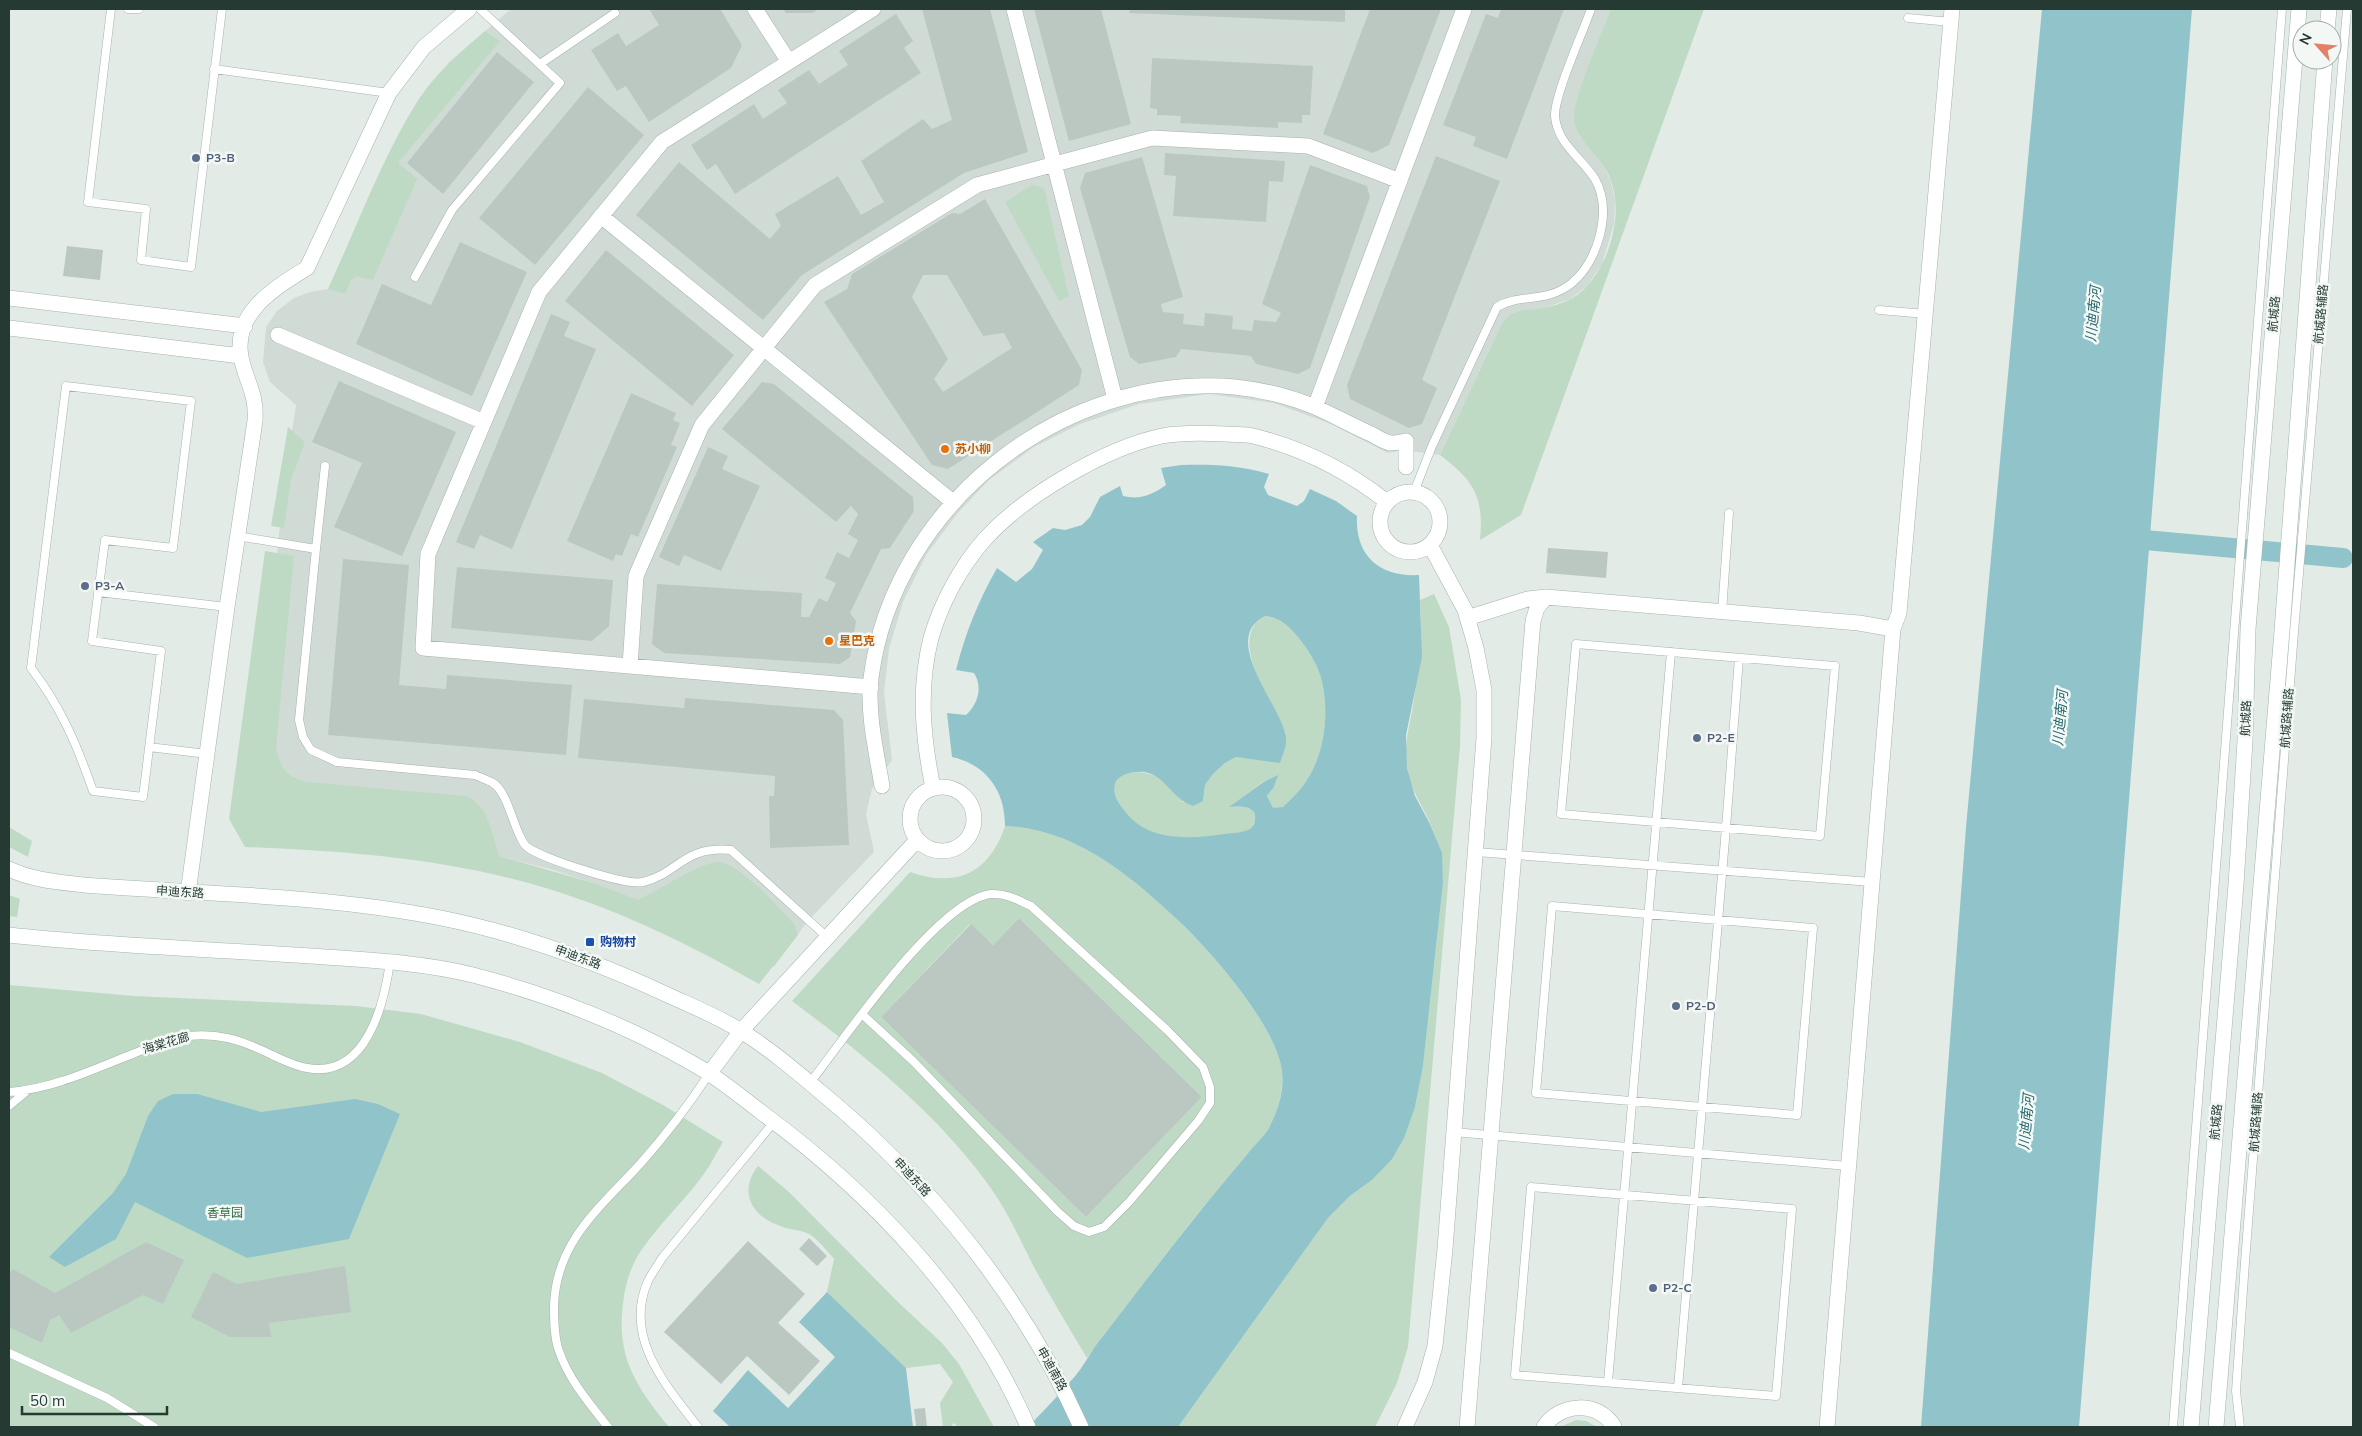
<svg xmlns="http://www.w3.org/2000/svg" width="2362" height="1436" font-family="Mulish,'Noto Sans SC',sans-serif">
<style>
.built{fill:#d1dbd6}
.green{fill:#bedac4;fill-rule:evenodd}
.water{fill:#91c4ca;fill-rule:evenodd}
.lines{fill:none;stroke-linecap:round;stroke-linejoin:round}
.canal{stroke:#91c4ca;stroke-width:20}
.building{fill:#bbc8c2;fill-rule:evenodd}
.lane-casing{stroke:#a6b2ad;stroke-width:9}
.street-casing{stroke:#a6b2ad;stroke-width:16}
.secondary-casing{stroke:#a2b5ae;stroke-width:16}
.lane{stroke:#fff;stroke-width:8}
.street{stroke:#fff;stroke-width:15}
.secondary{stroke:#fff;stroke-width:15}
.service-dot{fill:#5c6f8a;stroke:#f3f8f5;stroke-width:2}
.food-dot{fill:#e8710a;stroke:#f3f8f5;stroke-width:2}
.transit-dot{fill:#1a4fb4;stroke:#f3f8f5;stroke-width:2}
.labels{text-anchor:middle;stroke-width:5;stroke-linejoin:round;paint-order:stroke}
.service-label{font-size:12px;font-weight:bold;fill:#4e5e75;stroke:#f3f8f5;text-anchor:start}
.street-label{font-size:12px;fill:#243a33;stroke:#f3f8f5}
.food-label{font-size:12px;font-weight:bold;fill:#c56008;stroke:#f3f8f5;text-anchor:start}
.transit-label{font-size:12px;font-weight:bold;fill:#164399;stroke:#f3f8f5;text-anchor:start}
.park-label{font-size:12px;fill:#336c46;stroke:#f3f8f5}
.water-label{font-size:14px;font-style:italic;fill:#25676f;stroke:#f3f8f5}
</style>
<rect width="100%" height="100%" fill="#e3ebe7"/>
<path class="built" d="M511 9H1611L1577 101 1574 120 1580 136 1604 166 1611 182 1615 201 1614 224 1602 264 1587 286 1570 299 1502 323 1440 455 1403 450 1388 453 1331 424 1274 403 1209 394 1139 404 1080 424 1034 447 989 480 957 514 926 555 903 602 889 649 884 692 892 760 872 789 866 814 874 852 807 922 774 967 590 882 550 869 431 839 261 827 277 554 285 476 296 405 270 382 263 362 266 327 277 311 294 298 310 292 328 289 393 146 419 99 449 62Z"/>
<path class="green" d="M1611 9H1704L1521 515 1480 540C1484 496 1474 481 1440 455L1502 323C1506 320 1510 314 1514 313 1520 310 1530 310 1536 309 1555 307 1575 300 1587 286 1614 256 1627 200 1603 165 1593 151 1578 139 1574 121 1571 101 1603 31 1611 9Z
M485 31 500 41 398 163 417 179 373 280 356 276 351 280 345 294 328 289C356 229 383 155 419 99 436 73 461 52 485 31Z
M1032 185 1044 188 1069 296 1059 301 1005 202Z
M288 427 305 442 291 480 284 528 271 526Z
M265 551 294 556 276 748C280 769 288 778 308 782L465 796C489 804 492 835 499 856L590 882 638 900C657 891 699 863 718 862 737 861 781 909 794 924L798 935 759 984C692 946 624 912 549 889 451 859 348 851 245 847L229 819Z
M1434 594 1449 627 1461 700 1460 746 1408 1347 1397 1383 1375 1427H1178L1328 1218 1350 1196 1372 1180 1415 1107 1423 1065 1443 883C1442 861 1439 843 1430 823 1422 805 1410 788 1407 767 1403 742 1411 723 1414 699 1419 667 1422 633 1420 600Z
M1265 616C1281 617 1292 629 1301 641 1310 653 1319 667 1322 682 1329 713 1325 751 1308 778 1302 789 1292 798 1283 807L1273 809 1267 796 1274 787 1277 776 1264 781 1230 807C1240 806 1257 806 1255 820 1254 824 1252 827 1249 830 1243 834 1230 834 1223 835 1191 839 1148 842 1127 814 1120 805 1111 794 1115 783 1121 768 1148 771 1160 778 1168 782 1176 795 1183 802L1203 801 1205 785 1213 774 1225 763 1236 757 1251 758 1286 734C1273 706 1225 636 1265 616Z
M1005 826C1076 829 1132 877 1182 924 1213 954 1279 1030 1282 1073 1283 1090 1279 1112 1270 1127 1255 1150 1228 1178 1209 1200 1180 1235 1153 1271 1126 1307 1113 1325 1099 1340 1087 1358 1069 1328 1051 1298 1034 1267 1020 1240 1008 1212 990 1187 939 1115 863 1054 792 1001L910 872C956 888 989 874 1005 826ZM1019 918 1202 1097 1086 1217 881 1017 970 924 993 945Z
M9 827 32 841 28 857 9 847Z
M9 895 20 899 17 917 9 916Z
M9 985 134 996 356 1006 421 1014 520 1042 602 1073 663 1105 723 1142C717 1152 711 1164 704 1174 685 1200 661 1222 643 1248 631 1264 625 1284 623 1304 616 1358 637 1387 669 1427H9Z
M758 1166 789 1192 900 1304 942 1343 959 1364 994 1427H958L954 1423 950 1427H943L940 1403 953 1382 940 1364 906 1368 827 1292 834 1259C827 1251 818 1239 809 1234 802 1230 791 1230 783 1227 753 1218 737 1193 758 1166Z
M1576 1420 1586 1421 1597 1427H1560Z"/>
<path class="water" d="M2042 9H2192L2079 1427H1921L1966 827Z
M1181 465C1212 464 1239 465 1269 474L1264 487 1268 495 1297 506 1304 501 1310 489 1336 501 1357 516C1355 556 1380 577 1419 575L1422 657 1406 735 1407 768 1415 796 1430 824 1442 853 1443 883 1423 1066 1415 1107 1404 1138 1392 1159 1372 1180 1350 1196 1328 1218 1178 1427H1028C1044 1410 1061 1393 1076 1375 1085 1364 1091 1351 1100 1340 1132 1299 1164 1256 1197 1215 1214 1193 1233 1172 1250 1151 1257 1142 1267 1134 1271 1124 1279 1108 1284 1090 1282 1072 1278 1029 1214 955 1183 925 1133 878 1077 829 1005 826 1005 791 987 765 952 757L947 713 966 715C978 704 983 687 974 673L956 670C966 631 978 602 997 568L1016 582 1032 569 1043 550 1033 542 1053 528 1065 530 1082 525 1090 517 1100 497 1120 486 1123 496C1140 500 1152 495 1166 485L1161 468ZM1265 616C1281 617 1292 629 1301 641 1310 653 1319 667 1322 682 1329 713 1325 751 1308 778 1302 789 1292 798 1283 807L1273 808 1267 796 1274 787 1278 775 1265 781 1229 807C1238 806 1257 805 1255 819 1255 823 1253 826 1250 829 1244 833 1231 833 1224 834 1191 839 1147 842 1125 811 1119 804 1112 794 1115 784 1116 779 1121 776 1126 774 1164 763 1166 797 1193 806L1203 801 1205 785 1213 774 1225 763 1236 757 1280 763C1283 754 1287 746 1286 737 1281 705 1219 639 1265 616Z
M173 1094H197L261 1112 355 1099 378 1104 400 1114 349 1239 247 1258 135 1202 116 1239 65 1267 49 1257 113 1193 126 1174 148 1116 158 1101Z
M827 1292 906 1368 913 1427H730L713 1411 748 1370 788 1408 835 1357 799 1322Z"/>
<g class="lines">
<path class="canal" d="M2123 538 2343 558"/>
</g>
<path class="building" d="M649 9H720L742 45 731 68 649 122 626 86 617 91 591 50 618 33 626 46 659 25Z
M783 9H819L812 13H786Z
M922 9H990L1028 152 964 173 802 275 763 320 636 215 679 162 770 239 781 226 775 214 838 176 861 215 884 202 861 161 923 119 932 129 952 120Z
M1034 9H1101L1131 124 1069 141Z
M1130 9H1345V22L1129 13Z
M1370 9H1441L1389 145 1373 153 1323 134Z
M1501 9H1564L1507 159 1473 146 1476 137 1443 125 1486 14 1498 18Z
M896 14 913 41 904 48 921 73 735 194 716 164 707 170 691 145 754 104 763 119 787 103 778 90 809 70 819 84 848 65 839 51Z
M497 52 534 82 443 194 407 163Z
M1152 58 1313 66 1310 115H1302V123L1278 122V128L1180 123 1181 116 1157 115V109L1150 108Z
M588 87 644 135 535 265 479 218Z
M1165 153 1285 161 1283 182 1269 181 1266 222 1173 216 1176 176 1164 175Z
M1436 156 1500 181 1422 380 1437 388 1422 424 1409 428 1350 399 1347 385Z
M1142 157 1183 297 1161 304 1163 312 1184 314 1183 324 1204 326 1205 313 1233 316 1232 329 1252 331 1254 320 1276 322 1281 313 1262 304 1310 165 1367 186 1370 197 1310 368 1298 374 1256 364 1251 356 1181 349 1176 357 1139 364 1130 357 1080 188 1085 173Z
M985 199 1082 370 1079 385 948 469 932 465 824 302 847 289 852 274 952 213 960 214ZM923 275H947L983 336 1004 333 1012 348 943 392 934 379 948 359 912 297Z
M460 242 527 272 472 396 356 344 382 284 431 305Z
M67 246 103 250 100 280 63 276Z
M606 250 734 355 692 406 565 301Z
M551 314 570 322 564 336 596 349 512 549 480 535 474 549 456 542Z
M339 381 456 432 402 556 334 527 362 463 312 442Z
M762 382 774 384 913 497 914 511 890 548 881 549 850 613 856 621 850 657 840 664 664 653 652 644 657 584 802 593 801 617H809L819 598 827 602 836 583 825 578 837 552 849 558 858 540 848 534 858 514 851 506 836 522 722 429Z
M631 393 676 413 673 420 680 423 671 445 677 447 638 537 631 534 622 556 616 554 613 561 567 541Z
M708 447 728 456 722 469 760 486 721 571 684 555 679 566 659 557Z
M1548 548 1608 552 1606 578 1546 573Z
M343 559 409 565 399 685 446 689 447 675 572 685 566 755 328 735Z
M457 567 613 580 609 626 592 641 451 628Z
M685 698 834 710 843 720 849 845 770 848 769 796H774L775 776 578 758 584 699 684 708Z
M1019 918 1202 1097 1086 1217 881 1017 971 924 993 945Z
M809 1238 827 1256 817 1266 799 1249Z
M748 1241 805 1294 778 1323 820 1361 789 1395 747 1356 721 1384 664 1332Z
M146 1242 184 1260 163 1304 143 1295 71 1333 59 1315 50 1320 42 1343 9 1327V1275L13 1269 55 1293Z
M345 1266 351 1312 269 1323 271 1337H230L191 1317 213 1272 237 1284Z
M925 1408 927 1427H916L914 1409Z"/>
<g class="lines">
<defs>
<path id="lane" d="M111 9 88 202 146 209 141 260 191 267 222 9
M128 9H139
M1908 18 1951 22
M540 64 615 13
M214 69 389 93
M415 277 452 210 560 83 480 9
M1879 310 1926 314
M66 386 191 401 173 548 105 540 92 641 161 651 143 797 93 791C77 745 61 707 31 668Z
M1414 492 1432 446 1497 307C1520 293 1546 304 1572 283 1598 261 1613 211 1595 179 1582 158 1557 144 1555 116 1554 96 1583 32 1591 9
M237 536 316 549 299 720 303 737 311 750 337 762 475 775C481 778 488 780 493 783 506 791 512 820 519 834 521 838 523 844 527 847 541 858 626 886 643 882 679 873 683 846 731 850L827 937
M316 549 325 466
M98 592 227 607
M1722 612 1729 513
M1576 644 1835 666 1820 836 1561 814Z
M149 747 207 754
M1476 852 1872 882
M1552 906 1813 928 1797 1115 1536 1093Z
M810 1083C844 1039 938 900 991 894 1006 893 1018 900 1031 906L1167 1030 1203 1067 1210 1087V1103L1198 1121 1129 1202 1104 1227 1089 1232 1074 1226 1058 1212 913 1061 863 1015
M9 1092C53 1089 94 1069 135 1053 150 1047 165 1040 181 1037 215 1031 242 1040 272 1055 283 1060 295 1066 307 1068 366 1079 384 1005 390 962
M9 1106 27 1091
M1453 1132 1848 1166
M1531 1187 1792 1209 1776 1396 1515 1375Z
M9 1353 107 1398 154 1427
M1608 1382 1671 652
M1678 1388 1726 828 1739 658
M608 1427C589 1403 569 1380 559 1351 554 1337 554 1320 554 1306 556 1241 600 1208 640 1164 665 1136 688 1106 709 1074
M698 1427C666 1386 623 1337 648 1281 652 1273 658 1265 662 1258L774 1122
M2173 1427 2282 9
M2240 1427 2236 1391 2245 1262 2294 632 2347 9"/>
<path id="street" d="M755 9 789 62
M1014 9 1115 399
M601 216 953 502
M9 298 245 326
M9 328 241 356
M278 335 484 422
M1315 407 1464 9
M1380 522a30 30 0 1 1 60 0a30 30 0 1 1-60 0Z
M1467 618 1528 599 1546 597 1859 623 1893 629
M630 666 636 576 702 425 815 285 977 185 1152 138 1308 146 1400 181
M871 687 423 648 428 554 539 292 662 142 873 9
M882 786C876 750 867 713 871 678 893 505 1063 372 1235 387 1262 390 1292 397 1317 408 1335 416 1353 426 1371 434 1377 437 1384 442 1390 443 1395 443 1401 442 1406 441V467
M910 819a32 32 0 1 1 64 0a32 32 0 1 1-64 0Z
M933 788C923 738 918 689 931 638 941 603 961 566 985 539 1024 496 1105 448 1162 436 1183 432 1206 433 1226 434 1235 435 1244 434 1253 436 1302 448 1348 471 1387 502
M188 893 227 607 255 421C257 393 246 382 241 357 233 312 275 288 307 268L389 93 424 47 469 9
M709 1074 741 1031 917 840
M1405 1427 1425 1382 1435 1346 1445 1249 1484 738V690L1476 648 1465 610 1430 545
M1467 1427 1533 621 1537 608 1546 597
M1544 1427C1559 1403 1599 1400 1614 1427
M1827 1427 1893 629 1899 613 1952 9"/>
<path id="secondary" d="M2327 30 2329 9
M9 869C32 880 58 882 84 885 202 894 324 895 441 918 521 934 597 962 670 996 694 1007 719 1017 741 1031 770 1049 797 1072 823 1094 932 1184 1023 1298 1081 1427
M9 935C109 946 210 949 311 956 365 960 421 962 473 975 550 995 629 1026 697 1066 720 1079 740 1096 761 1112 871 1193 974 1300 1028 1427
M2191 1427 2236 885 2245 741 2248 629 2299 9
M2216 1427 2282 631 2325 60"/>
</defs>
<use href="#lane" class="lane-casing"/>
<use href="#street" class="street-casing"/>
<use href="#secondary" class="secondary-casing"/>
<use href="#lane" class="lane"/>
<use href="#street" class="street"/>
<use href="#secondary" class="secondary"/>
</g>
<g class="service-dot">
<circle cx="196" cy="158" r="5"/>
<circle cx="85" cy="586" r="5"/>
<circle cx="1697" cy="738" r="5"/>
<circle cx="1676" cy="1006" r="5"/>
<circle cx="1653" cy="1288" r="5"/>
</g>
<g class="food-dot">
<circle cx="945" cy="449" r="5"/>
<circle cx="829" cy="641" r="5"/>
</g>
<rect class="transit-dot" x="585" y="937" width="10" height="10" rx="2.5"/>
<g class="labels">
<g class="service-label">
<text x="206" y="162">P3-B</text>
<text x="95" y="590">P3-A</text>
<text x="1707" y="742">P2-E</text>
<text x="1686" y="1010">P2-D</text>
<text x="1663" y="1292">P2-C</text>
</g>
<g class="street-label">
<text transform="translate(2274 314) rotate(-85)" y="4">航城路</text>
<text transform="translate(2321 314) rotate(-85)" y="4">航城路辅路</text>
<text transform="translate(2246 718) rotate(-88)" y="4">航城路</text>
<text transform="translate(2287 718) rotate(-86)" y="4">航城路辅路</text>
<text transform="translate(180 892) rotate(4)" y="4">申迪东路</text>
<text transform="translate(578 957) rotate(20)" y="4">申迪东路</text>
<text transform="translate(166 1043) rotate(-16)" y="4">海棠花廊</text>
<text transform="translate(2216 1122) rotate(-85)" y="4">航城路</text>
<text transform="translate(2256 1122) rotate(-86)" y="4">航城路辅路</text>
<text transform="translate(912 1177) rotate(47)" y="4">申迪东路</text>
<text transform="translate(1052 1369) rotate(61)" y="4">申迪南路</text>
</g>
<g class="food-label">
<text x="955" y="453">苏小柳</text>
<text x="839" y="645">星巴克</text>
</g>
<g class="transit-label">
<text x="600" y="946">购物村</text>
</g>
<g class="park-label">
<text x="225" y="1217">香草园</text>
</g>
<g class="water-label">
<text transform="translate(2093 314) rotate(-85)" y="5">川迪南河</text>
<text transform="translate(2060 718) rotate(-85)" y="5">川迪南河</text>
<text transform="translate(2026 1122) rotate(-85)" y="5">川迪南河</text>
</g>
</g>
<rect width="2362" height="1436" fill="none" stroke="#243a33" stroke-width="20"/>
<g transform="translate(2317 45) rotate(297)"><circle r="24" fill="#f3f8f5" stroke="#a0aca7"/>
<path d="M0-4L9 19L0 12L-9 19Z" fill="#e2806a"/>
<text y="-8" font-size="14" font-weight="bold" text-anchor="middle" fill="#243a33">N</text>
</g>
<path d="M22 1406v8h145v-8" fill="none" stroke="#243a33" stroke-width="2.5"/>
<text x="30" y="1406" font-size="15" fill="#243a33" stroke="#f3f8f5" stroke-width="4" paint-order="stroke">50 m</text>
</svg>
